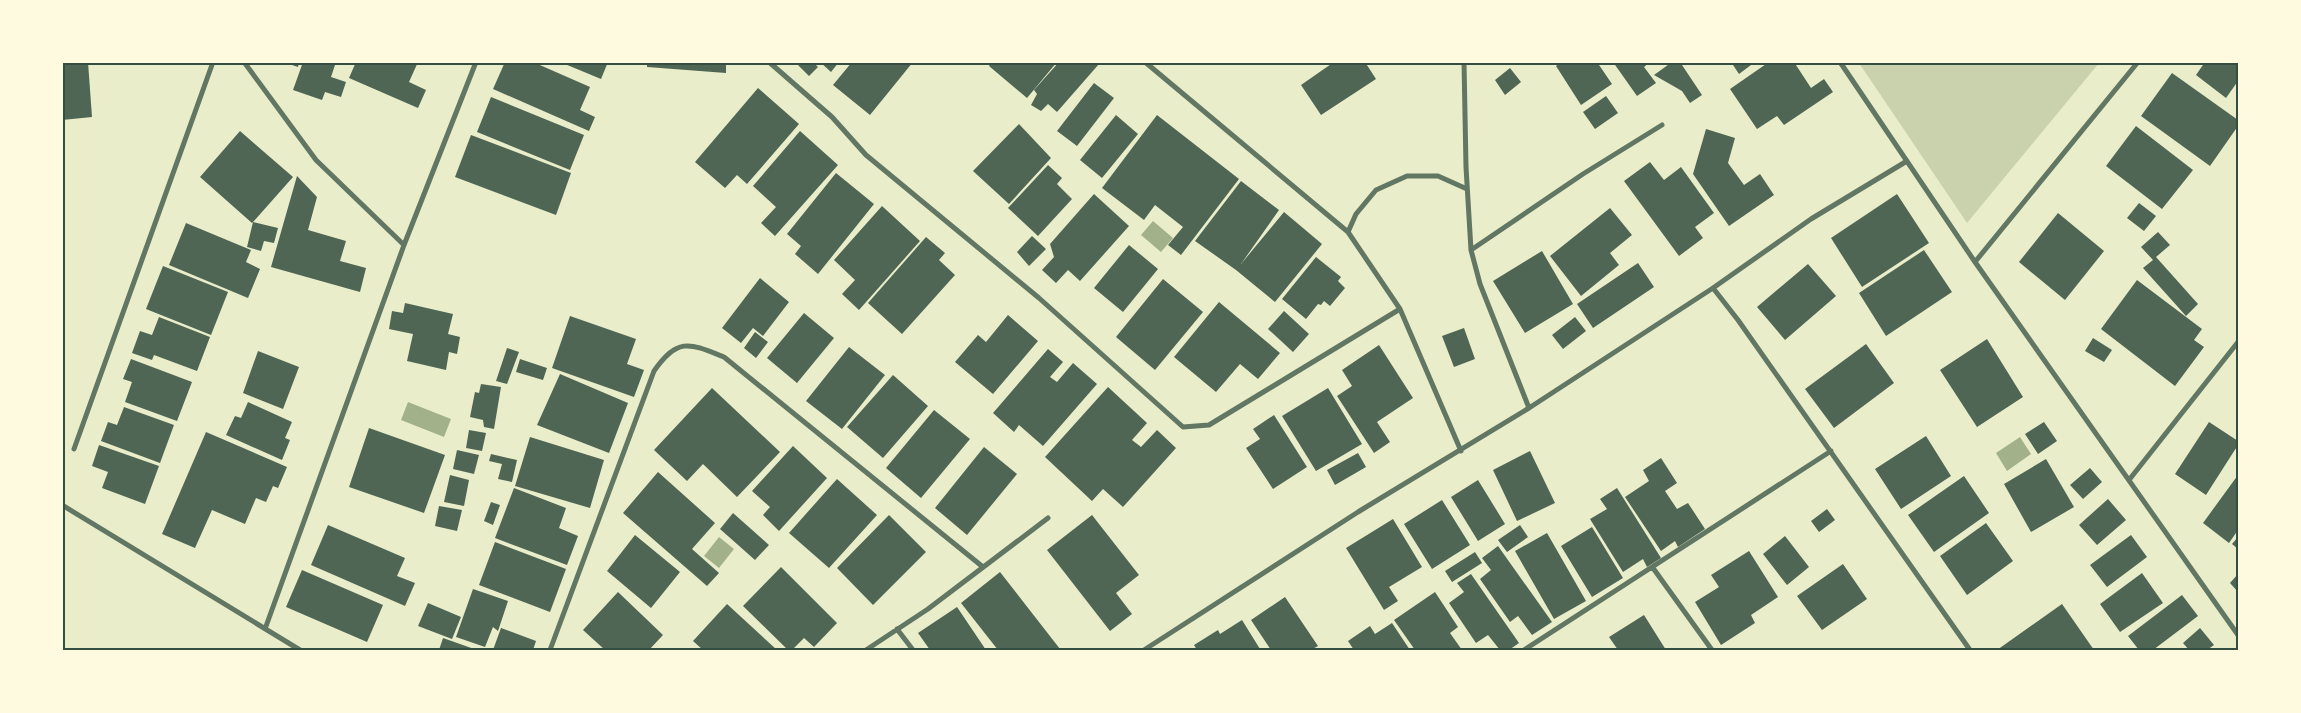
<svg xmlns="http://www.w3.org/2000/svg" width="2301" height="713" font-family="Merriweather,serif">
<style>
.green{fill:#cad2ad}
.water{fill:#a3b18a}
.building{fill:#4f6655}
.lines{fill:none;stroke-linecap:round;stroke-linejoin:round}
.minor{stroke:#617663;stroke-width:5}
.neatline{fill:none;stroke:#344e41;stroke-width:2}
</style>
<rect width="100%" height="100%" fill="#e9edc9"/>
<path class="green" d="M1859 63H2099L1967 223Z"/>
<path class="water" d="M1153 221 1173 238 1161 252 1141 235Z
M408 402 451 419 444 437 401 420Z
M2020 437 2031 454 2007 471 1996 453Z
M719 537 734 549 719 568 704 556Z"/>
<path class="building" d="M62 62H88L92 117 62 120Z
M283 62H299L298 67Z
M303 62H336L331 77 346 82 341 97 325 92 322 100 293 90Z
M356 62H418L409 82 426 90 418 108 349 78Z
M505 62H533L590 87 580 110 595 117 589 131 493 89Z
M560 62H608L601 79Z
M647 62H726V73L647 67Z
M795 62H813L818 67 809 76Z
M820 62H839L831 72Z
M852 62H913L870 115 833 85Z
M992 62H1057L1027 98 989 66Z
M1059 62H1097L1099 64 1057 112 1048 104 1041 111 1031 105 1037 94 1034 90Z
M1334 62H1365L1376 79 1321 115 1301 85Z
M1561 62H1597L1612 84 1581 105 1556 66Z
M1613 62H1650L1644 67 1656 83 1637 96Z
M1672 62H1680L1702 95 1690 103 1682 91 1654 75Z
M1731 62H1755L1739 74Z
M1769 62H1794L1811 88 1824 79 1833 92 1784 125 1777 116 1757 129 1730 89Z
M2205 62H2238V81L2226 98 2196 75Z
M1510 68 1521 82 1505 95 1495 80Z
M2172 73 2238 120V126L2210 166 2141 116Z
M1094 83 1114 98 1077 146 1057 131Z
M758 88 799 124 747 184 737 175 725 188 695 162Z
M1606 96 1618 113 1595 129 1583 112Z
M491 97 584 135 570 170 477 132Z
M1116 115 1138 134 1102 178 1080 160Z
M1157 115 1239 179 1181 255 1168 245 1183 227 1155 205 1144 220 1102 188Z
M1019 124 1051 158 1009 204 973 171Z
M2136 126 2193 170 2162 209 2106 166Z
M1706 129 1735 138 1728 163 1744 185 1760 174 1774 195 1729 226 1693 174Z
M240 131 293 177 253 222 278 228 274 243 264 241 261 251 247 247 253 222 252 223 200 177Z
M800 131 838 165 775 236 761 223 776 207 753 186Z
M471 135 571 173 556 215 455 177Z
M1650 162 1664 180 1681 167 1714 213 1695 227 1703 238 1679 256 1624 181Z
M1048 165 1062 178 1057 184 1072 199 1038 236 1008 208Z
M836 173 874 204 818 274 795 254 801 246 787 234Z
M297 176 317 197 308 230 346 241 340 261 366 268 360 292 271 267Z
M1241 181 1279 210 1241 264 1284 212 1322 244 1275 302 1236 270 1195 241Z
M1094 194 1129 226 1080 281 1068 270 1056 283 1042 270 1054 257 1050 244Z
M1897 194 1929 243 1862 287 1831 238Z
M2139 203 2156 216 2144 231 2127 218Z
M882 206 920 241 859 310 842 294 855 280 834 260Z
M1610 208 1632 235 1610 253 1619 265 1581 296 1550 256Z
M2058 213 2104 251 2065 300 2019 262Z
M186 223 251 250 246 262 260 269 248 298 169 265Z
M2158 232 2170 245 2156 257 2198 304 2186 316 2143 268 2153 260 2141 247Z
M1032 236 1046 249 1029 266 1017 252Z
M926 237 945 253 939 260 955 275 902 334 868 303Z
M1129 245 1158 269 1123 312 1094 288Z
M1924 250 1952 292 1886 336 1859 293Z
M1542 251 1573 304 1525 333 1493 281Z
M1316 257 1341 277 1338 281 1345 288 1330 306 1324 301 1321 305 1318 304 1306 319 1282 299Z
M1638 263 1654 287 1593 328 1577 304Z
M1808 264 1836 296 1785 340 1757 307Z
M163 266 228 292 211 335 146 309Z
M760 278 789 302 763 336 753 328 741 343 722 328Z
M1163 279 1203 312 1155 370 1116 337Z
M2137 280 2202 329 2194 340 2204 347 2175 386 2101 329Z
M1219 302 1280 353 1258 379 1240 364 1216 392 1174 357Z
M405 303 453 314 448 334 460 337 457 354 449 352 446 370 407 361 413 334 389 329 392 311 403 313Z
M1284 311 1309 334 1293 352 1268 329Z
M804 313 834 338 797 383 767 358Z
M1008 315 1038 341 993 394 955 362 978 335 986 342Z
M570 316 636 339 627 364 644 370 634 397 552 368Z
M159 317 210 337 197 371 154 355 152 360 132 353 140 331 152 335Z
M1575 317 1586 331 1563 349 1552 335Z
M1464 328 1475 359 1454 367 1442 336Z
M755 332 768 342 756 358 744 348Z
M2093 338 2112 350 2104 362 2085 351Z
M1987 339 2023 397 1977 427 1940 370Z
M1866 344 1894 383 1834 428 1805 389Z
M1379 345 1413 398 1377 422 1390 442 1374 453 1337 396 1352 386 1342 370Z
M849 347 885 375 842 429 806 401Z
M507 348 519 352 507 384 496 381Z
M1048 349 1063 362 1050 377 1057 382 1073 363 1097 384 1043 446 1019 425 1014 432 993 413Z
M258 351 299 367 283 409 243 393Z
M131 359 192 382 177 421 125 402 132 382 123 379Z
M520 359 547 368 543 380 516 372Z
M560 374 628 403 609 453 537 425Z
M893 375 928 406 883 458 847 427Z
M481 384 501 387 494 429 484 427 483 420 470 417 475 392 479 393Z
M1108 387 1147 423 1132 440 1141 447 1157 430 1176 448 1123 507 1103 489 1092 501 1045 457Z
M712 388 780 452 737 497 703 464 687 481 654 450Z
M1328 388 1362 444 1316 471 1282 416Z
M248 402 292 422 285 438 290 440 282 460 226 435 235 416 241 418Z
M124 407 174 425 160 463 101 441 108 422 117 425Z
M934 410 970 439 921 498 886 468Z
M1274 415 1307 467 1273 489 1246 448 1260 439 1253 429Z
M2044 422 2057 441 2038 454 2025 434Z
M2209 422 2238 441V445L2206 495 2175 474Z
M369 428 445 455 424 513 349 487Z
M469 430 486 433 482 451 466 448Z
M206 432 287 467 278 488 273 486 266 502 256 498 245 524 212 510 195 548 162 534Z
M1926 436 1951 476 1901 509 1875 469Z
M530 437 604 460 590 508 515 486Z
M99 445 159 466 145 504 102 488 108 472 92 466Z
M793 446 827 478 779 531 763 515 770 507 752 491Z
M984 447 1017 474 967 535 935 508Z
M457 450 479 455 474 474 453 469Z
M1530 451 1555 503 1517 521 1493 470Z
M1358 453 1366 467 1335 485 1327 470Z
M491 454 517 460 512 482 498 479 502 464 489 461Z
M1661 458 1677 483 1665 491 1677 509 1688 503 1705 529 1678 547 1675 541 1661 551 1625 497 1649 481 1643 470Z
M2046 459 2074 507 2031 532 2004 484Z
M2090 468 2102 482 2083 499 2070 485Z
M658 472 715 523 692 549 719 573 707 586 623 513Z
M450 475 469 480 464 506 444 502Z
M2238 475V530L2229 543 2203 523Z
M1964 476 1989 513 1934 552 1908 515Z
M837 479 877 515 829 568 789 533Z
M1478 480 1505 524 1478 541 1451 497Z
M514 488 566 508 559 528 578 536 567 565 495 538Z
M1617 488 1661 558 1647 567 1643 559 1623 572 1590 519 1607 509 1600 499Z
M2108 499 2126 520 2097 545 2079 525Z
M1442 500 1470 545 1432 569 1404 524Z
M491 502 500 505 493 525 484 521Z
M439 506 462 510 457 531 435 526Z
M1827 509 1835 520 1819 532 1811 521Z
M733 513 769 545 755 560 720 529Z
M889 515 926 552 873 605 837 568Z
M1092 515 1139 575 1116 593 1132 614 1110 631 1047 550Z
M1393 519 1422 567 1389 587 1398 601 1384 610 1346 548Z
M1986 523 2013 561 1967 595 1940 556Z
M328 525 405 558 397 576 415 583 405 606 311 565Z
M1520 525 1528 537 1507 552 1498 540Z
M1592 527 1623 578 1592 597 1561 546Z
M1547 533 1586 601 1554 619 1515 551Z
M635 535 680 572 651 608 607 571Z
M2131 535 2147 557 2107 587 2090 565Z
M1785 536 1809 567 1787 585 1763 554Z
M2238 537V549L2232 544Z
M495 542 566 569 550 612 479 585Z
M1498 546 1552 622 1532 635 1518 616 1510 622 1480 579 1491 570 1482 558Z
M1749 551 1778 597 1751 615 1755 623 1721 645 1695 602 1719 587 1711 575Z
M1475 552 1482 563 1452 582 1445 571Z
M1843 564 1867 599 1822 630 1797 596Z
M781 567 837 623 814 647 804 638 792 650H788L743 606Z
M302 570 383 605 367 642 286 607Z
M1000 572 1060 649 1057 650H998L961 603Z
M2142 573 2163 603 2120 632 2100 604Z
M1471 574 1519 643 1509 650H1500L1488 635 1476 643 1449 603 1464 592 1457 583Z
M2238 574V592L2230 583Z
M473 589 508 601 498 631 493 627 485 647 456 637Z
M618 592 663 635 649 650H605L583 630Z
M1435 592 1458 627 1450 633 1462 650H1415L1394 620Z
M2182 595 2198 616 2153 650H2139L2128 636Z
M1285 597 1318 646 1311 650H1271L1251 620Z
M428 603 461 617 452 639 418 626Z
M727 604 777 650H703L693 641Z
M2062 604 2094 650H1997Z
M957 607 986 650H930L918 633Z
M1644 615 1666 650H1618L1609 637Z
M1242 620 1260 649 1257 650H1197L1194 645 1218 630 1220 634Z
M1392 623 1410 650H1354L1348 641 1370 626 1375 634Z
M501 628 536 641 533 650H493Z
M2200 628 2214 645 2207 650H2189L2183 643Z
M443 638 477 650H439Z"/>
<g class="lines">
<path class="minor" d="M244 62 316 160 404 245
M769 62 832 117 866 155 1039 298 1183 427 1209 425 1400 309
M1145 62 1348 232 1400 309 1461 451
M1464 62 1466 167 1471 250 1480 284 1529 408
M1840 62 1975 262 2238 635
M1348 232 1356 214 1376 190 1407 176H1438L1467 189
M1471 250 1583 174 1662 125
M1975 262 2138 62
M1713 288 1738 320 1970 650
M74 449 213 62
M2129 480 2238 342
M62 505 300 650
M1653 568 1712 650
M265 629 404 245 476 62
M897 629 913 650
M550 650 654 371C678 337 689 343 724 357L983 567
M866 650 928 609 1048 518
M1144 650 1358 512 1529 408 1713 288 1811 219 1907 161
M1524 650 1831 451"/>
</g>
<rect width="2301" height="713" fill="none" stroke="#fefae0" stroke-width="128"/>
<rect x="64" y="64" width="2173" height="585" class="neatline"/>
</svg>
